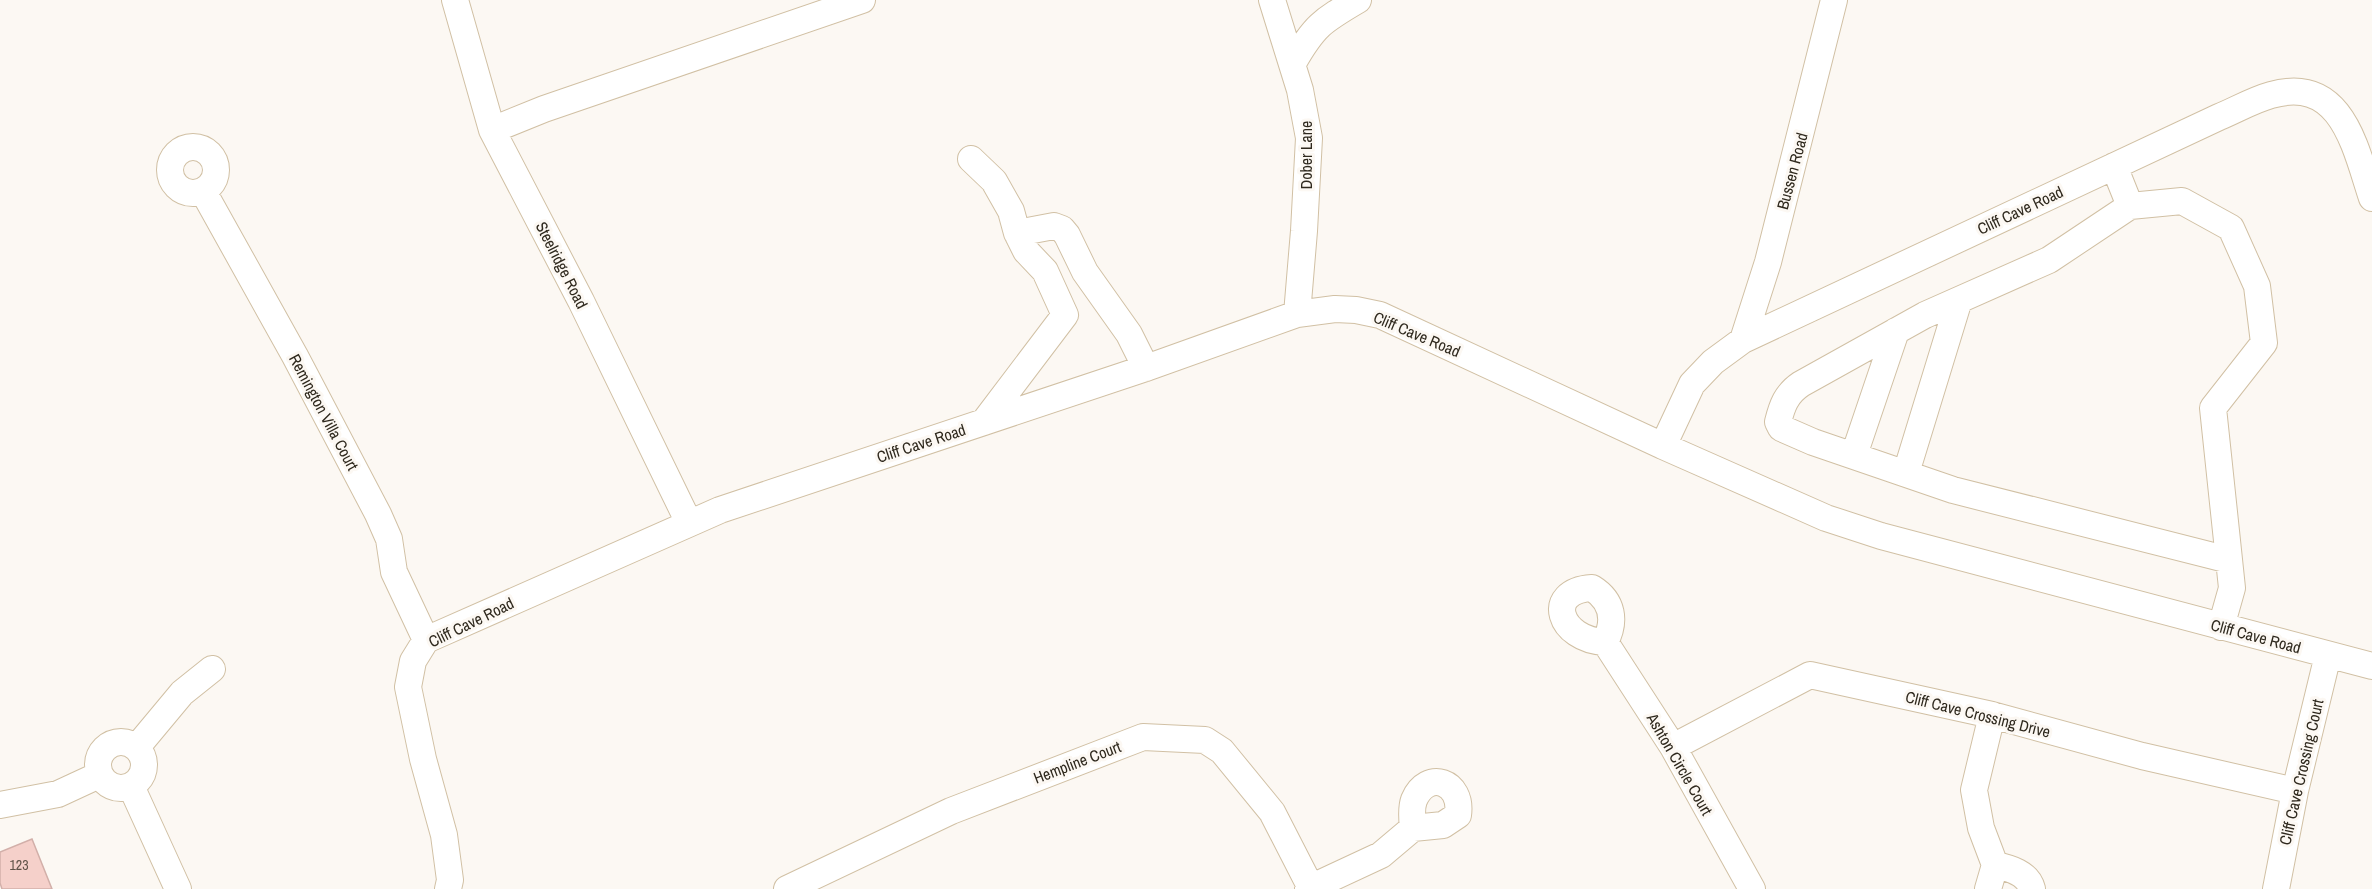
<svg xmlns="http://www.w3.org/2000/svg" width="2372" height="889" font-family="'Archivo Narrow',sans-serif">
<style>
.building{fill:#f5d0ca;stroke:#d2afa9;stroke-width:1.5}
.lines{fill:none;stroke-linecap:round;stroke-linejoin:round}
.minor-casing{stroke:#d1c0a4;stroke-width:28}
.minor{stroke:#fff;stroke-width:26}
.labels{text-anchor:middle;stroke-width:6;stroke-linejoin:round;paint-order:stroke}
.number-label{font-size:14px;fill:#605349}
.street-label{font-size:16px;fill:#2f291e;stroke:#fcf8f3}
</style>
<rect width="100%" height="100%" fill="#fcf8f3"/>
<path class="building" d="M32 839 52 889H2L0 883V852Z"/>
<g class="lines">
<defs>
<path id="minor" d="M455 0 492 130 581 301 689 523
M1272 0 1300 90 1309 138 1304 231 1297 314
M1293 63C1314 26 1322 21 1358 0
M492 130 544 109 862 0
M170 170a23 23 0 1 1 46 0a23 23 0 1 1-46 0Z
M971 159 994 181 1011 211 1017 233 1026 251 1045 271 1065 315 984 422
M2114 166 2130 206 2182 201 2231 228 2257 286 2264 343 2213 408 2232 588 2221 627
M203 191 295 356 378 514 389 539 394 572 426 640
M2130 206 2049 260 1925 315 1801 384C1786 394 1782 406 1778 422L1781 428 1813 442 1953 490 2229 560
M1017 233 1054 226 1062 229 1067 235 1085 272 1129 334 1146 368
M1743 340 1768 262 1834 0
M1663 446 1826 518 1881 536 2372 666
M1854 455 1896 331
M1906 473 1959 300
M1592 588C1613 601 1616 621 1605 642 1559 640 1543 591 1592 588Z
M1605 642 1673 747 1752 889
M98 765a23 23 0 1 1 46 0a23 23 0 1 1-46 0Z
M137 747 182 693 212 669
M1673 747 1810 675 1992 715 2142 756 2295 791
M131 786 178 889
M0 805 58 794 99 775
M1995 865C2010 868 2028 873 2032 889
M448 889 450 880 444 835 423 759 408 687 413 661 426 640 720 510 1146 368 1297 314 1335 309 1356 310 1380 315 1663 446 1692 384 1713 362 1743 340 2219 117C2236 110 2253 100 2271 95 2342 75 2355 147 2372 198
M787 889 951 811 1143 737 1205 740 1222 751 1272 812 1311 888
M1308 889 1381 855 1413 828 1443 825 1458 815C1463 781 1427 769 1414 800 1411 808 1412 819 1413 828
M1988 889 1995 865 1981 828 1974 790 1992 715
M2276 889 2295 791 2328 655"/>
</defs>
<use href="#minor" class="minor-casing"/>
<use href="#minor" class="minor"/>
</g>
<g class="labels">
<g class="number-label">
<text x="19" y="870">123</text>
</g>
<g class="street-label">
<text transform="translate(1306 155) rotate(-90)" y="6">Dober Lane</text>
<text transform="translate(1792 171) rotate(-75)" y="6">Bussen Road</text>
<text transform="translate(2020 210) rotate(-25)" y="6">Cliff Cave Road</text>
<text transform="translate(562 265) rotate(63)" y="6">Steelridge Road</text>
<text transform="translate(1417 334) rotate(23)" y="6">Cliff Cave Road</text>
<text transform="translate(324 412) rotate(62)" y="6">Remington Villa Court</text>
<text transform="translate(921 443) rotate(-18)" y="6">Cliff Cave Road</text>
<text transform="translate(471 622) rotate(-26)" y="6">Cliff Cave Road</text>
<text transform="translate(2256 636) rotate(15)" y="6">Cliff Cave Road</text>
<text transform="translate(1978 714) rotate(14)" y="6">Cliff Cave Crossing Drive</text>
<text transform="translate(1077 762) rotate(-21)" y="6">Hempline Court</text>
<text transform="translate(1680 764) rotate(60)" y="6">Ashton Circle Court</text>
<text transform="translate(2301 772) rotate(-77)" y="6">Cliff Cave Crossing Court</text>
</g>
</g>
</svg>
